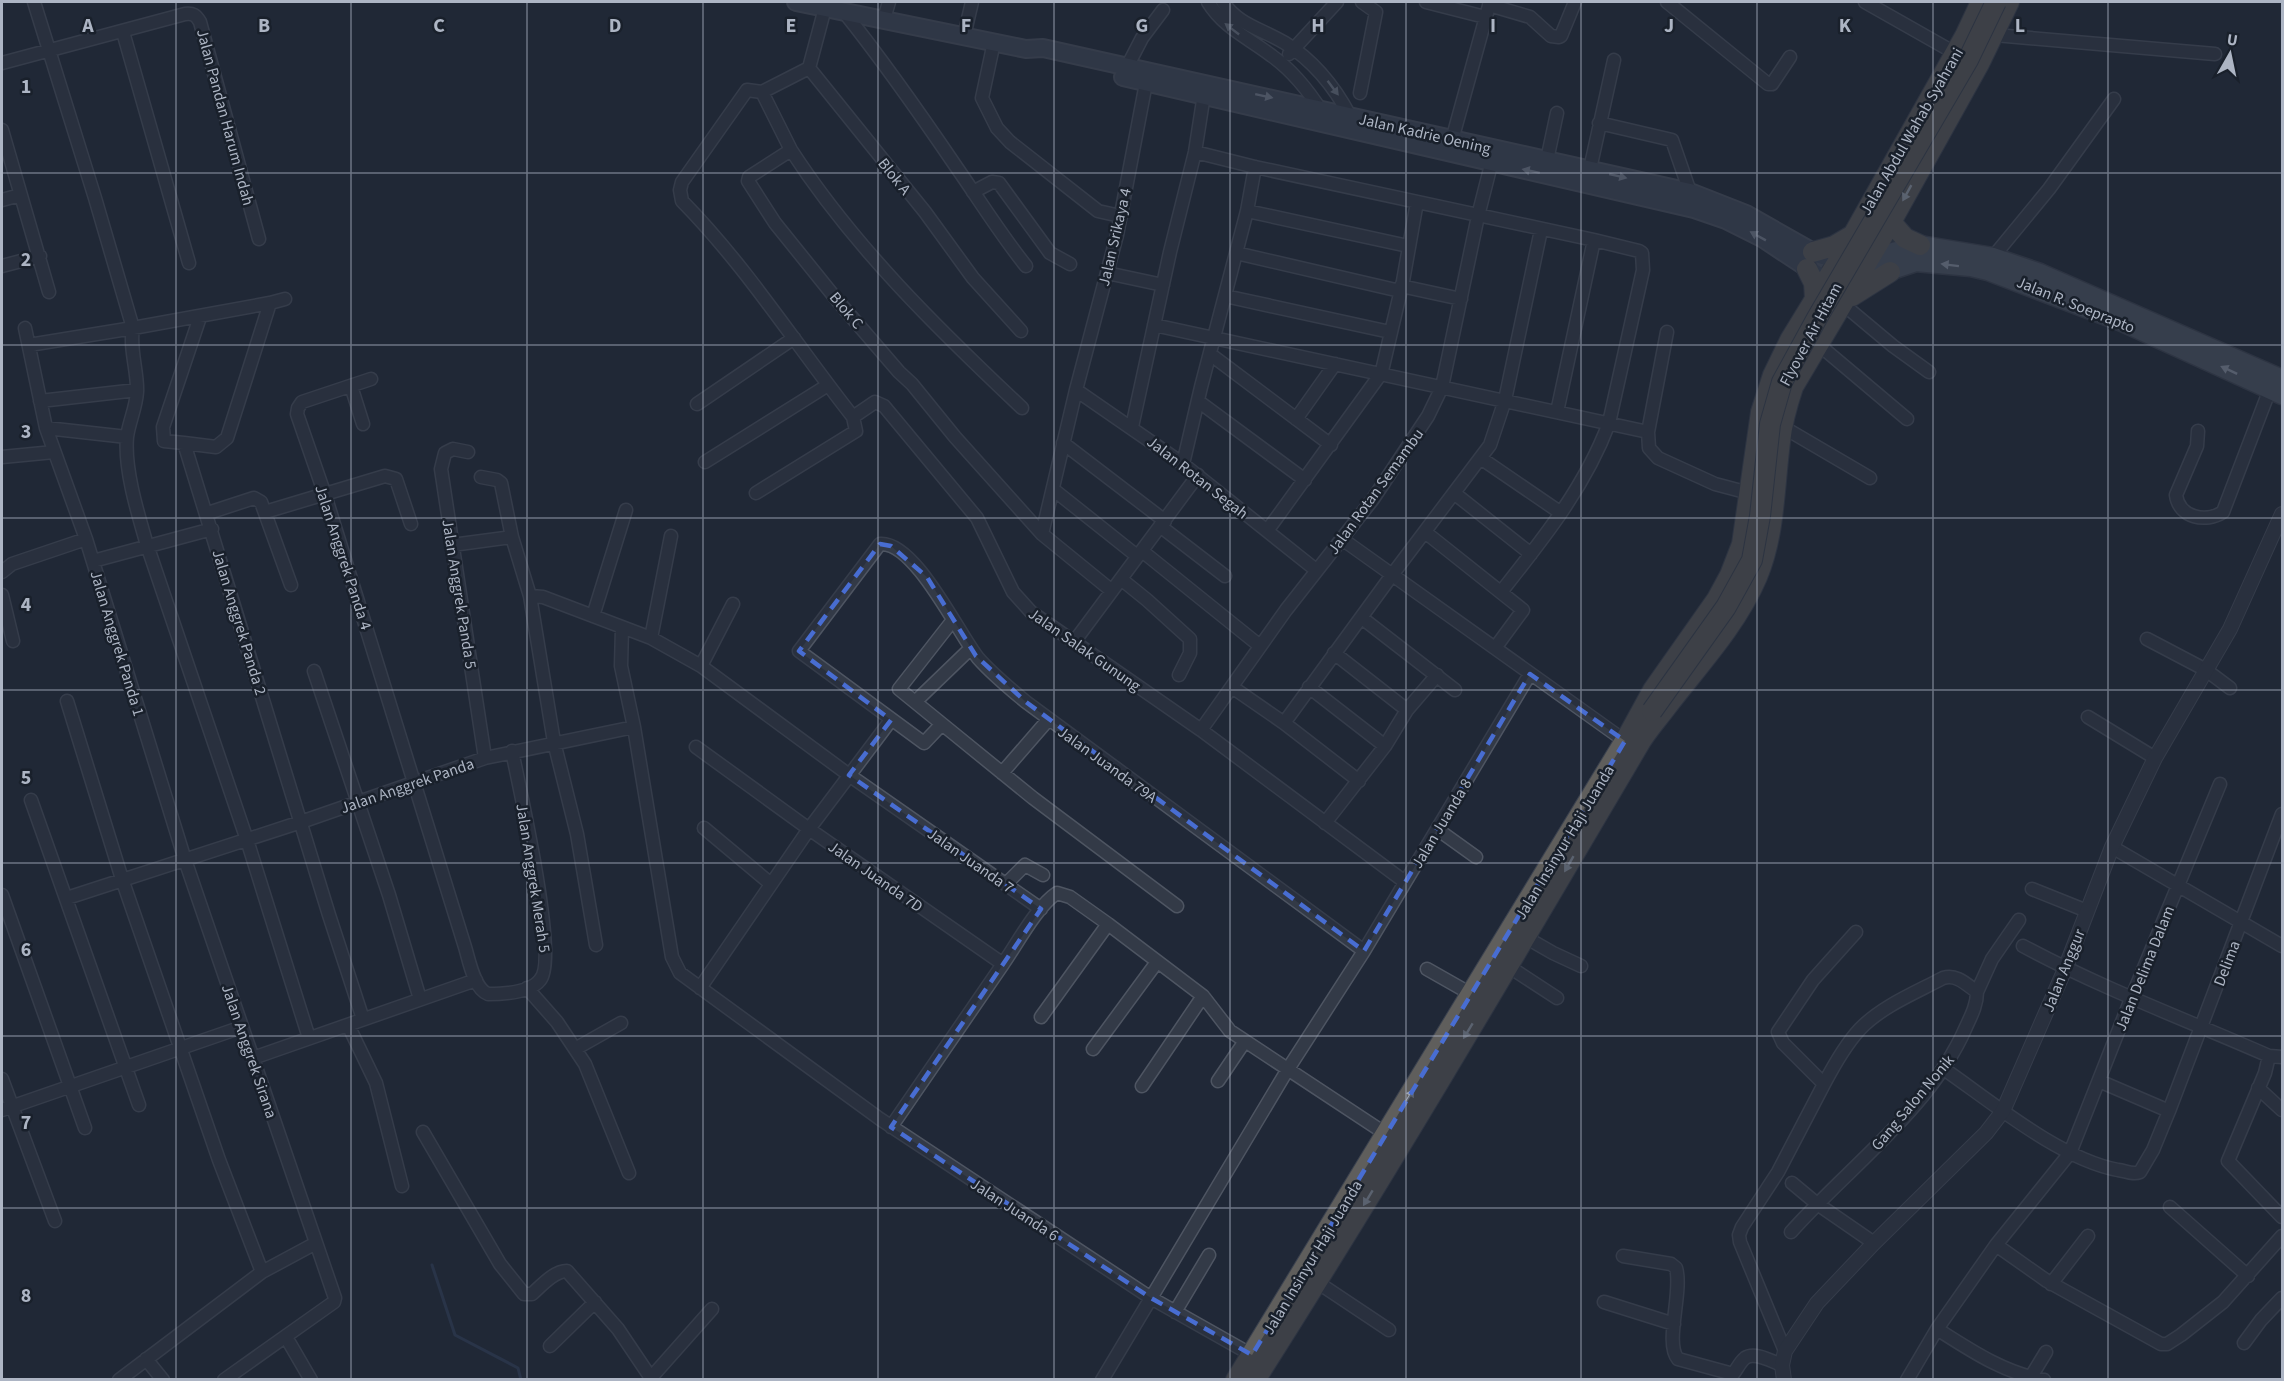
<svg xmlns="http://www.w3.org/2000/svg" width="2284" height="1381" font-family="'Source Sans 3',sans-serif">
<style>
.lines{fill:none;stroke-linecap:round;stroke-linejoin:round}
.stream{stroke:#33435e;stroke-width:3}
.minor-casing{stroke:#4e5562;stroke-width:15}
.tertiary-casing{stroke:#4e5562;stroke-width:16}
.secondary-casing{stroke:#4e5562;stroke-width:20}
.primary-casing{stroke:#3d4451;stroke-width:21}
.trunk-casing{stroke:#3b424f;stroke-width:22}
.minor{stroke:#333a47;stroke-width:12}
.tertiary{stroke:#333a47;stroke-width:14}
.secondary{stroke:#41495a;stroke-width:16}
.primary{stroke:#515967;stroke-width:18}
.trunk{stroke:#5f5e5c;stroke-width:20}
.trunk-bridge-casing{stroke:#3b424f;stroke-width:22;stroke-linecap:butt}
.trunk-bridge{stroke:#5f5e5c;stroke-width:20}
.oneway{fill:#767e8c}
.oneway2{fill:#828a9a}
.oneway3{fill:#a1a8b4}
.oneway4{fill:#969ead}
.marked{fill:none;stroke:#486dd2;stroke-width:4.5;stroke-dasharray:12 8;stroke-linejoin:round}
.grid{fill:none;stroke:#adb5c4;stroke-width:1.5;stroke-opacity:0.55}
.labels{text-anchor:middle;stroke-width:5;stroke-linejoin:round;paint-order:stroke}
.street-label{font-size:16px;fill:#adb5c4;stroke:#19202b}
.grid-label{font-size:20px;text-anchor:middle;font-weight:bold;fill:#adb5c4;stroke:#19202b;stroke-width:5;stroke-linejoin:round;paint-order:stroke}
</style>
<rect width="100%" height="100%" fill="#202837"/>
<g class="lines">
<path class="stream" d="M432 1265 455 1335 518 1368 521 1380"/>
<defs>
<path id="minor" d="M1208 2C1224 28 1249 38 1272 56 1293 71 1308 90 1322 112
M1223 2C1238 25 1262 29 1285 43 1314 61 1334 86 1350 116
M1426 2 1485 17
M1667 2 1768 84H1772L1790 57
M1865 2 1955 53
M1489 5 1530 17 1551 36 1559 37 1561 36 1575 2
M825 8 809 68 925 212 973 278 1021 331
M844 12C884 62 921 115 957 168 980 201 1001 235 1026 266
M884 19 889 2
M123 32 189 263
M1995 35 2215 54
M964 36 972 2
M994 42 982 98 997 128 1010 142 1098 211 1120 216
M1289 54 1337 2
M2 63 185 14C193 13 196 15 200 22L259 239
M1127 67 1142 38 1163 10
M762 92 809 68
M1360 93 1376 12 1362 2
M1599 123 1672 140 1690 192
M2 130 49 292
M1452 140 1490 2
M791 150C854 247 938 329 1022 408
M1195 152 1255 167 1594 240 1639 251 1642 253 1643 270 1609 423C1585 487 1543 539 1501 592
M1547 160 1557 113
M1590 169 1614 60
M973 192 992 182 999 183 1050 253 1070 264
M2 200 20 195
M1247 211 1408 246
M1236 253 1400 291
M1993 257 2049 189 2114 99
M2 266 40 256
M1107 273 1163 285
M1401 286 1461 299
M1225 296 1390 332
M270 303 285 299
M1844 305 1893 346 1929 372
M200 317 163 427 164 441 184 443 329 915 363 1019
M1154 325 1648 432 1649 448 1658 458 1715 484 1749 493
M25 328 46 428 86 539 185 860 335 1298 334 1302 224 1380
M1818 344 1907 419
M29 345 133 328 95 198 34 2
M1210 354 1331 445
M1381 375 1403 281 1417 202
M371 379 302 402 298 408 297 414 325 495 465 947C469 960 474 989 488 994 503 994 530 993 540 980 559 960 519 786 512 751
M351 386 363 424
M1076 390 1183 464 1316 570
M40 401 137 390
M1198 401 1305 480
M697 404 794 338
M1557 412 1594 240
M853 417 875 402 884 406 977 518 1013 592 1031 612 1201 730 1405 882
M1296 419 1335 364
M1132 427 1170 252 1195 152 1205 88
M1783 427 1870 478
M46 428 127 437
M2198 431 2197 446 2176 495C2179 518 2206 523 2223 512L2270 389
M1648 432 1667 332
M184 443 216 447 227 438 270 303 133 328C129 348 138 372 137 392 136 408 129 422 127 437 124 469 138 514 147 545L247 840 309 1038
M1063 443 1165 521
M468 452 453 449 445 453 441 469 485 758
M2 457 54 452
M1482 459 1561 513
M705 462 828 385
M1183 464 1201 387 1247 211 1255 167
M481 477 497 480 501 483 512 537 530 596 554 742 577 834 596 945
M1054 490 1137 556
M756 493 856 431 853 417C796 345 747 267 682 201L680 190 682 182 747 90 762 92 791 150 749 177 748 181 775 223 837 300 899 372 912 384 955 437 1042 534 1112 591
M1454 493 1531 554
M265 512 385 476 396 479 411 524
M208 513 254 498 261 502 291 585
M1160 526 1225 576
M1267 531 1380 375
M1425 532 1523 610 1498 644
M1042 534 1076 390 1117 235 1146 83
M1342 539 1625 741
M452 545 512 537
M1142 551 1260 646
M93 561 212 529
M2 572 12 564 86 539
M1121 579 1147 600 1190 639V653L1179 675
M2 595 13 641
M530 596 543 597 651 638 701 666 849 775 1041 909
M593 616 626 510
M1362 618 1455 690
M953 620 899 689 942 724 924 743 799 651 880 544C915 541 958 633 978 658 992 674 1009 688 1026 702L1364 951
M622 628 621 666 634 727 672 957 680 973 880 1119 1151 1298 1252 1355
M651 638 671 536
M2147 639 2206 670 2230 688
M1074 642 1198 475
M1334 653 1407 710
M701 666 733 604
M314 671 389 895 420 999
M1232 687 1284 723 1359 781
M1309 687 1385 746
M67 701 122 879 219 1160 262 1272
M915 702 971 648
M2088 717 2155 758
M1284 723 1392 575 1490 445 1505 400 1541 230
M942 724 1033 798 1177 906
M1201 730 1286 610 1373 499 1428 416 1442 387 1478 216 1493 157
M696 747 809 829 1003 964C1017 944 1037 906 1057 893L1070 897 1108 924 1203 996 1230 1031 1386 1134
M1002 773 1048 720
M31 800 139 1105
M1325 823 1385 746 1407 710 1437 675
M704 828 771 884
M1437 829 1476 857
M2112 847 2282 946
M1006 884 1025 865 1043 875
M2032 889 2087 911
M2 895 85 1128
M67 898 301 822 485 758 634 727
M1525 937 1553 953 1581 966
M2023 946C2103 989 2187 1020 2269 1056L2265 1073 2228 1161 2282 1217
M1508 966 1557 998
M1427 969 1471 994
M527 988 557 1022 585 1064 629 1173
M700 988 809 829 891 720
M1977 992 1992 959 2019 920
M1041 1017 1108 924
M348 1025 376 1083 402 1186
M575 1049 621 1023
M1093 1049 1157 962
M2269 1056 2282 1057
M253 1058 476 980
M1944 1069C1993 1103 2060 1159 2118 1170 2126 1171 2133 1175 2140 1172L2153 1150 2169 1111 2282 814
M2 1079 55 1221
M1218 1081 1245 1041
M2099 1081 2169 1111
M1142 1086 1203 996
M2258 1088 2282 1110
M2 1110 242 1027
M891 1127 1003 964
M423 1132 500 1264 524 1294H532C541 1286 554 1271 567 1271L618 1329 651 1378
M1792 1183 1816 1203 1874 1243
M2170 1207 2248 1276
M1791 1232C1849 1167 1931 1108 1966 1027 1971 1016 1977 1005 1977 992 1966 984 1957 974 1943 978 1915 993 1882 1006 1860 1029 1845 1045 1834 1065 1824 1084L1783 1043 1778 1032 1813 980 1856 932
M1996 1245 2047 1281 2161 1344H2167L2181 1335 2223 1302 2282 1236
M1623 1256 1671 1264 1676 1268C1683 1292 1664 1343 1678 1359L1733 1374C1737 1369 1740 1362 1745 1358 1755 1351 1773 1362 1782 1365
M1317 1282 1389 1330
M2051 1284 2088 1236
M1604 1302 1674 1324
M1175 1312 1209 1255
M1937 1329C1970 1350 2004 1373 2044 1380
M286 1337 311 1380
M2244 1343 2261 1320 2282 1298
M550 1346 595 1302
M1785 1351 1740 1242 1739 1235 1742 1227 1778 1172 1824 1084
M146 1359 163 1380
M119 1380 262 1272 316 1243
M649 1380 712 1309
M1102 1380 1288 1069 1364 951 1530 674
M1907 1380 1937 1329 1996 1245 2070 1153 2131 999 2220 784
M2029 1380 2046 1352"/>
<path id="tertiary" d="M1784 1380 1782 1365 1785 1351 1817 1303 1874 1243 1986 1133 2003 1111 2065 969 2112 847 2155 758 2230 629 2282 514"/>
<path id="secondary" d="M796 2 1026 49 1043 48 1690 192 1746 214 1813 252 1823 256
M1123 77 1694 209 1726 220 1762 238 1818 275"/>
<path id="primary" d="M1858 259 1870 258 1920 245 1993 257 2040 273 2282 379
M1877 275 1916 262 1971 267 1988 271 2122 322 2282 395"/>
<path id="trunk" d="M1891 222 1905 238 1920 245
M1813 252 1834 246 1851 236
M1807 269 1814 283 1815 299
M1852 296 1890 272
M1236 1380 1625 741 1653 690 1717 599 1730 575 1742 544 1761 412 1773 375 1790 340 1839 260 1965 36 1981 2
M1255 1380C1388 1171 1513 958 1638 746 1645 733 1656 721 1665 709 1697 667 1736 626 1757 577 1775 534 1774 488 1780 442 1782 423 1787 405 1793 387L1891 222 1979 64 2009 2"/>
</defs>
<use href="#minor" class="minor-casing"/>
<use href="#tertiary" class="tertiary-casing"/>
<use href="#secondary" class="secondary-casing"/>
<use href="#primary" class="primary-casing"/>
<use href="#trunk" class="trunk-casing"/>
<use href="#minor" class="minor"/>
<use href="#tertiary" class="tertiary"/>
<use href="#secondary" class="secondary"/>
<use href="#primary" class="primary"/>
<use href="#trunk" class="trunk"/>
<defs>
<path id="trunk-bridge" d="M1652 711 1726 607 1752 560 1760 516 1770 424 1782 382 1817 318 1968 60 1996 2"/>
</defs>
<use href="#trunk-bridge" class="trunk-bridge-casing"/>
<use href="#trunk-bridge" class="trunk-bridge"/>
</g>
<defs><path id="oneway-solid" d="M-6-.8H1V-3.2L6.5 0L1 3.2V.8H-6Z" transform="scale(1.5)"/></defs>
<g class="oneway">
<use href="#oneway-solid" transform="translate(1232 29) rotate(-142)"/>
<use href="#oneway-solid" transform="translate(1333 88) rotate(53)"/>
</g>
<g class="oneway2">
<use href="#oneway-solid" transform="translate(1264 96) rotate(12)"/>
<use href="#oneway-solid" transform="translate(1531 171) rotate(-168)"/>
<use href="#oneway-solid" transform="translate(1618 176) rotate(13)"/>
<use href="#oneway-solid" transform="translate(1758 236) rotate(-151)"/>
</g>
<g class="oneway3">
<use href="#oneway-solid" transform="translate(1907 193) rotate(119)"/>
<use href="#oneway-solid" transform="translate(1569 864) rotate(120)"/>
<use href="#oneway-solid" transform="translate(1468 1031) rotate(121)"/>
<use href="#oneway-solid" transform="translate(1409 1097) rotate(-58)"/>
<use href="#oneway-solid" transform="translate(1368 1198) rotate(121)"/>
</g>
<g class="oneway4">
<use href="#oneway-solid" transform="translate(1950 265) rotate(-173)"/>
<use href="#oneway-solid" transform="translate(2229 370) rotate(-155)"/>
</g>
<path d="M0 0H2284V1381H0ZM880 544 891 546 927 577 976 656 1026 702 1364 951 1530 674 1625 741 1252 1355 1151 1298 891 1127 1041 909 849 775 891 720 799 651Z" fill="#202837" fill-opacity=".55" fill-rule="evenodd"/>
<path class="marked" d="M880 544 891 546 927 577 976 656 1026 702 1364 951 1530 674 1625 741 1252 1355 1151 1298 891 1127 1041 909 849 775 891 720 799 651Z"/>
<path class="grid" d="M176 2V1380M351 2V1380M527 2V1380M703 2V1380M878 2V1380M1054 2V1380M1230 2V1380M1406 2V1380M1581 2V1380M1757 2V1380M1933 2V1380M2108 2V1380M2 173H2282M2 345H2282M2 518H2282M2 690H2282M2 863H2282M2 1036H2282M2 1208H2282"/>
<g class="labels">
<g class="street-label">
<text transform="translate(226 117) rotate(75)" y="6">Jalan Pandan Harum Indah</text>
<text transform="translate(1911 131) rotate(-60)" y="6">Jalan Abdul Wahab Syahrani</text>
<text transform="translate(1425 133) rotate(13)" y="6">Jalan Kadrie Oening</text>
<text transform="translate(895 176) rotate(51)" y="6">Blok A</text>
<text transform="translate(1114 237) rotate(-77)" y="6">Jalan Srikaya 4</text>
<text transform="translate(2076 304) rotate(22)" y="6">Jalan R. Soeprapto</text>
<text transform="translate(847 310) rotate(50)" y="6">Blok C</text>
<text transform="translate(1810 334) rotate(-62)" y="6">Flyover Air Hitam</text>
<text transform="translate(1198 477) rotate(38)" y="6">Jalan Rotan Segah</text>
<text transform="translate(1375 491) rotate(-54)" y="6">Jalan Rotan Semambu</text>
<text transform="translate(344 557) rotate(72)" y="6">Jalan Anggrek Panda 4</text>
<text transform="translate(460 594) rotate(81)" y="6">Jalan Anggrek Panda 5</text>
<text transform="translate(240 622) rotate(73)" y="6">Jalan Anggrek Panda 2</text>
<text transform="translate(118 643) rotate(73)" y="6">Jalan Anggrek Panda 1</text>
<text transform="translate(1085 649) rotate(35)" y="6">Jalan Salak Gunung</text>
<text transform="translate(1108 764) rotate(36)" y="6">Jalan Juanda 79A</text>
<text transform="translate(407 785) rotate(-19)" y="6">Jalan Anggrek Panda</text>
<text transform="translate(1441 823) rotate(-59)" y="6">Jalan Juanda 8</text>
<text transform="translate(1564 842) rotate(-59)" y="6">Jalan Insinyur Haji Juanda</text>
<text transform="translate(971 860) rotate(35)" y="6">Jalan Juanda 7</text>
<text transform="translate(876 876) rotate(35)" y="6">Jalan Juanda 7D</text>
<text transform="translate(534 878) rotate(81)" y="6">Jalan Anggrek Merah 5</text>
<text transform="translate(2226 963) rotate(-69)" y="6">Delima</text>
<text transform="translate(2144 968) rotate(-68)" y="6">Jalan Delima Dalam</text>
<text transform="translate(2063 970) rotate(-68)" y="6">Jalan Anggur</text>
<text transform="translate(250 1051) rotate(71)" y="6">Jalan Anggrek Sirana</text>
<text transform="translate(1912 1102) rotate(-50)" y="6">Gang Salon Nonik</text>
<text transform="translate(1015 1209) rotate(33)" y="6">Jalan Juanda 6</text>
<text transform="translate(1312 1257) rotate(-59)" y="6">Jalan Insinyur Haji Juanda</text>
</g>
</g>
<g class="grid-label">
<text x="88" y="32">A</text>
<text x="264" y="32">B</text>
<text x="439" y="32">C</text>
<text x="615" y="32">D</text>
<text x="791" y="32">E</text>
<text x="966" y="32">F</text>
<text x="1142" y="32">G</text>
<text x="1318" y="32">H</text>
<text x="1493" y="32">I</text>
<text x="1669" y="32">J</text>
<text x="1845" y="32">K</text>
<text x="2020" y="32">L</text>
<text x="26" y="93">1</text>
<text x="26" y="266">2</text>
<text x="26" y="438">3</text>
<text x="26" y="611">4</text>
<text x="26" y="784">5</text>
<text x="26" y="956">6</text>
<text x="26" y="1129">7</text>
<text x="26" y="1302">8</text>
</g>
<rect width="2284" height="1381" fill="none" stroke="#adb5c4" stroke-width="6"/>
<g transform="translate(2230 54) rotate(9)" stroke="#19202b" stroke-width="4.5" paint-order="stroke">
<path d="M0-4.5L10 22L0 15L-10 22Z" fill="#adb5c4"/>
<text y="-9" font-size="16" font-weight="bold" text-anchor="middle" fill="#adb5c4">U</text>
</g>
</svg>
